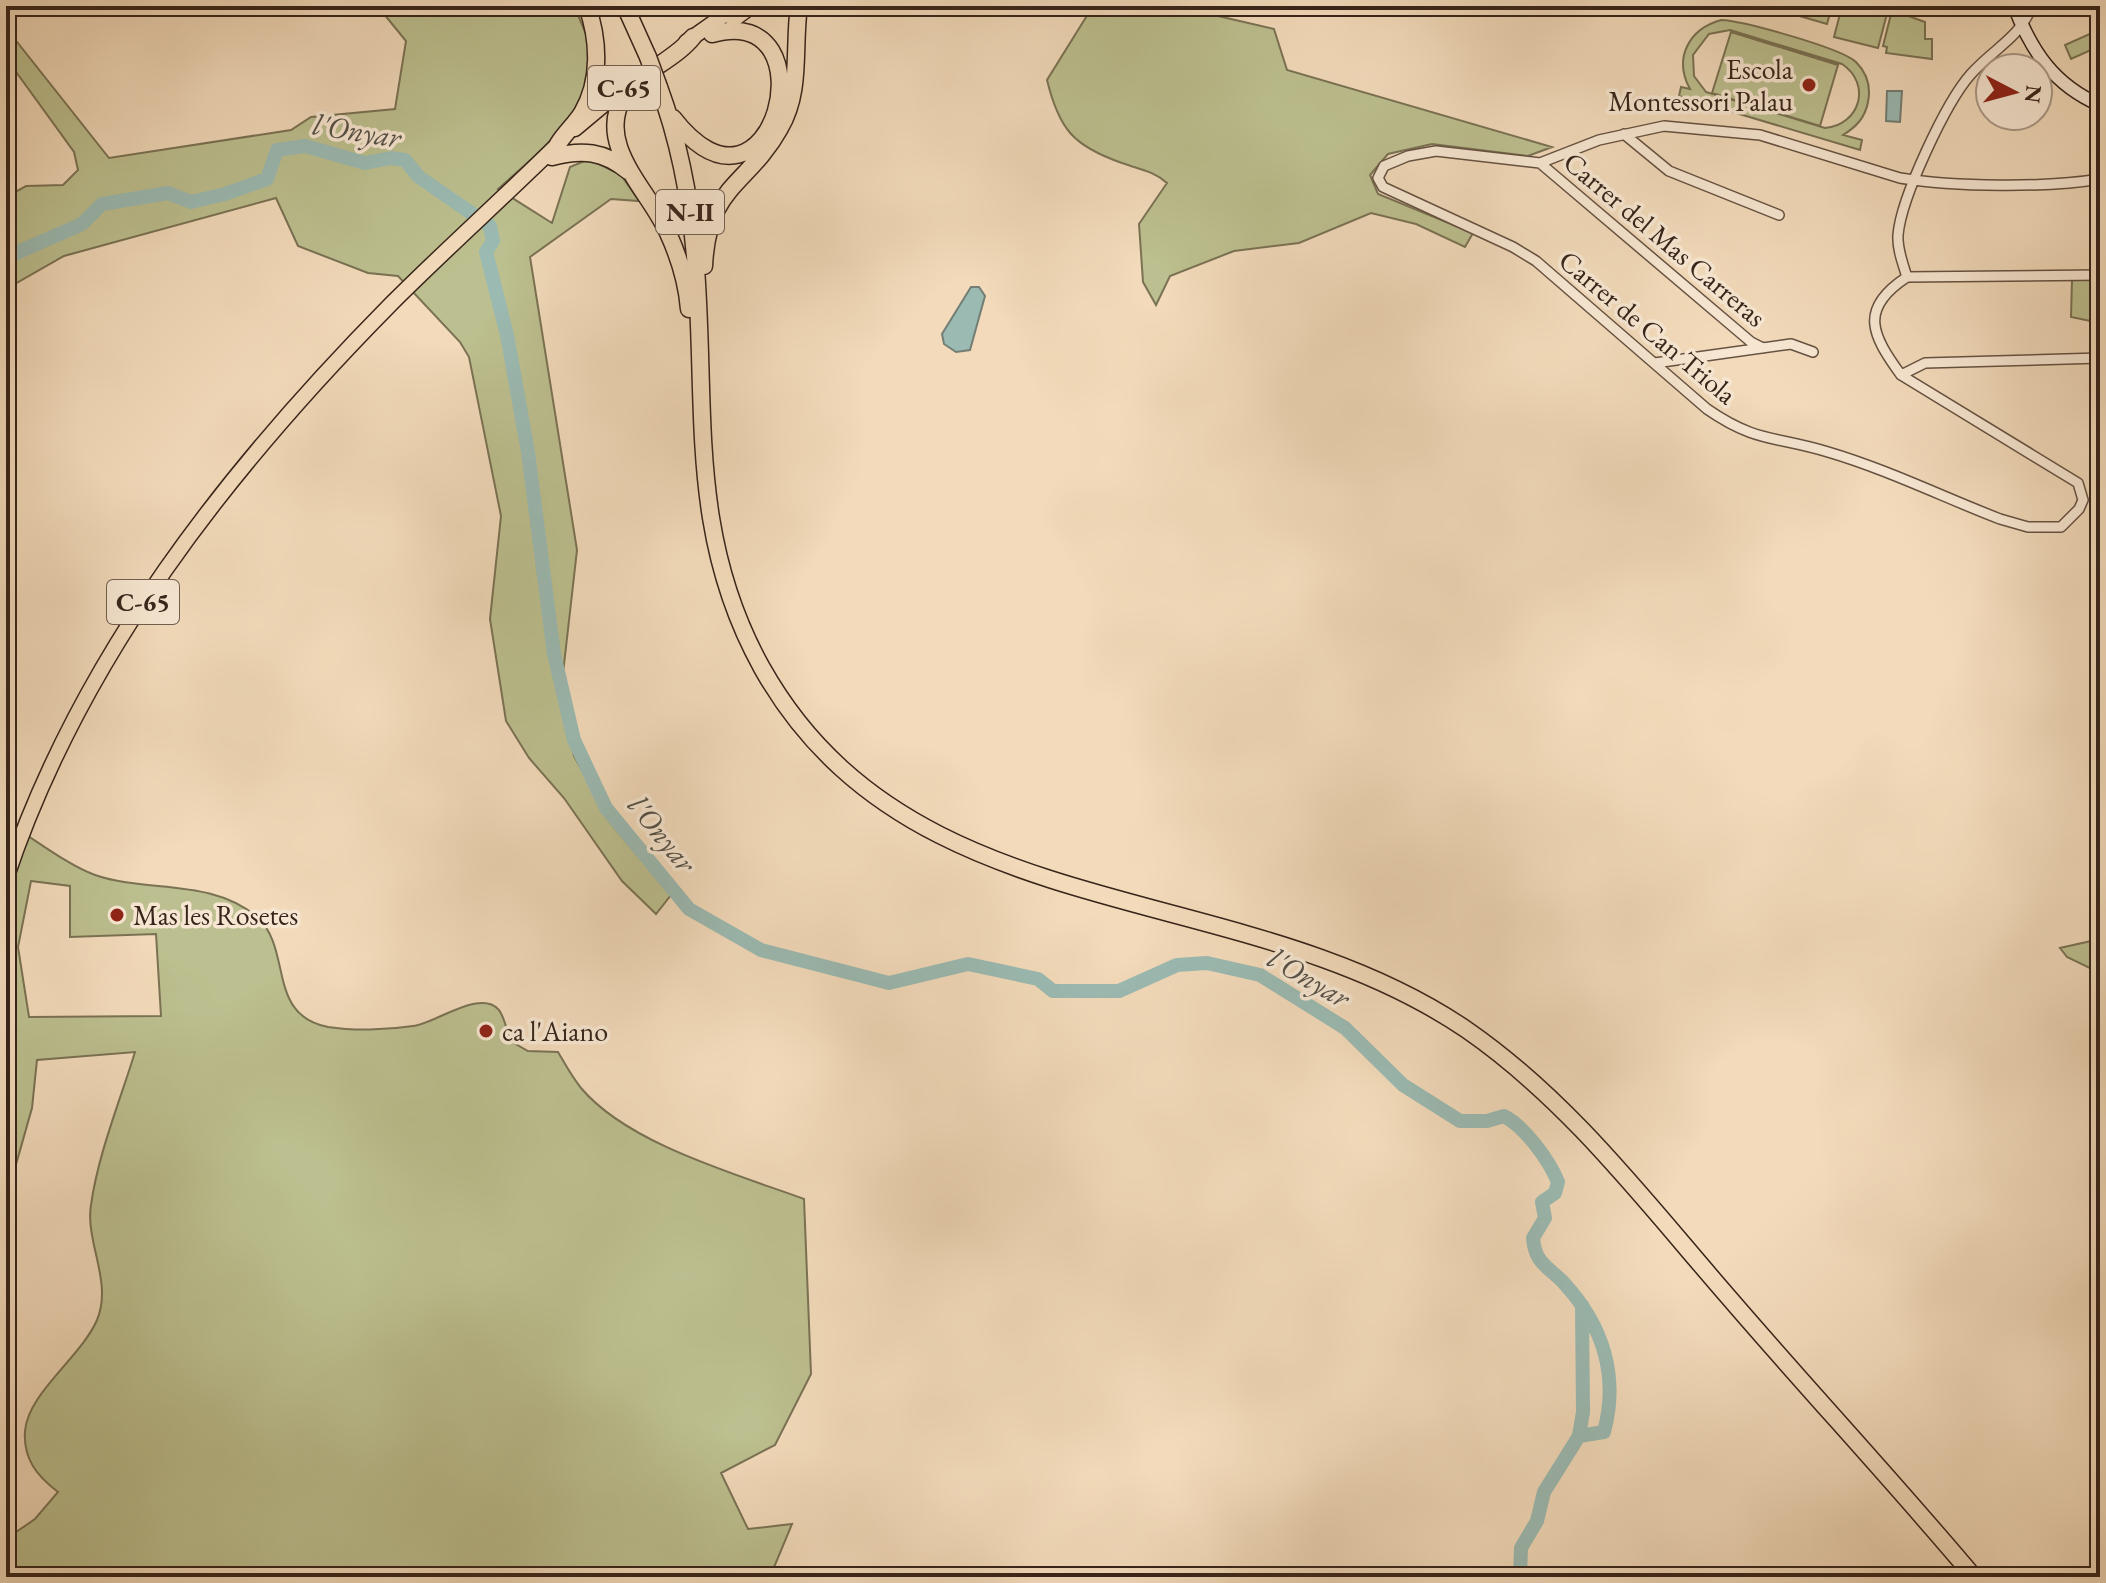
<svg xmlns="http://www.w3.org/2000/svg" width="2106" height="1583" font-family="'EB Garamond',serif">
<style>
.green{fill:#bcbf8f;stroke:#7a7254;stroke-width:2;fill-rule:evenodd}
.water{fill:#9bbab2;stroke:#737e75;stroke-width:2}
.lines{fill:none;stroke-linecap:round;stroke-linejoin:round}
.river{stroke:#9bbab2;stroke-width:14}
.street-casing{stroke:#665242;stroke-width:12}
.secondary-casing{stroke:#37241a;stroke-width:15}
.primary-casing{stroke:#37241a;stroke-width:17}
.highway-casing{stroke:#37241a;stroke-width:19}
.street{stroke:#f7e7d2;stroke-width:9}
.secondary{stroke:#f7e7d2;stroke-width:12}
.primary{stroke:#f2daba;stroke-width:14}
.highway{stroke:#f2daba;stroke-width:16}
.highway-bridge-casing{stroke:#37241a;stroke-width:19;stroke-linecap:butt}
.highway-bridge{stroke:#f2daba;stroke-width:16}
.poi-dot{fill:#8f2418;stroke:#f7e7d2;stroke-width:3}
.labels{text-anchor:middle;stroke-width:7;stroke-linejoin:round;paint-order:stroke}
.shield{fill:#f7e7d2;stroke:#715e51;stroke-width:2}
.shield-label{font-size:26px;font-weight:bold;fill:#37241a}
.poi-label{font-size:28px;fill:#37241a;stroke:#f7e7d2;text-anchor:start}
.street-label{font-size:28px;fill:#37241a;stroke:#f7e7d2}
.water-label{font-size:30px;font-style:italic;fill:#555148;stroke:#f7e7d2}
</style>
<rect width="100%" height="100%" fill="#f2daba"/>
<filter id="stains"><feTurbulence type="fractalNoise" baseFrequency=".0025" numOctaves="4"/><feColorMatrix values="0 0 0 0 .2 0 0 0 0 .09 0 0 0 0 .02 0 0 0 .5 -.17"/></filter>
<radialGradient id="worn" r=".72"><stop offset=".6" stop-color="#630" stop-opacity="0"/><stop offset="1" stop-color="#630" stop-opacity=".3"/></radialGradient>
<path class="green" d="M383 6H574C579 19 587 33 590 47 602 103 534 157 498 189L552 223 570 167 589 159 621 175 639 201 611 199 530 257 577 550 561 691 574 756 613 826 671 895 656 914 622 881 564 798 529 758 506 721 490 619 501 516 469 357 460 342 398 276 368 273 298 246 276 198 64 256 6 289V197L26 186 63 185 78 170 74 152 6 58V28L109 158 291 130 311 117 395 109 406 41 384 14Z
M1093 6H1196L1201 12 1274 29 1287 70 1552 147 1528 156 1432 144 1388 154 1370 175 1378 194 1473 233 1465 247 1416 224 1371 213 1299 243 1234 251 1170 276 1156 305 1143 282 1139 224 1167 183C1154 171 1138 169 1122 163 1073 146 1059 129 1047 80Z
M1798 6H1832L1827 24 1796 15Z
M1842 6H1889L1878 48 1834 37Z
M1892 10 1925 22V39H1932V59L1886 53 1887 47 1883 46Z
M1721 20C1744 21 1841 48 1856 62 1867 73 1871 87 1868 102 1865 118 1856 127 1843 135L1862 140 1860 150 1679 96 1681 87 1690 89C1673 58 1689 29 1721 20ZM1730 30 1842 64C1872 84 1860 125 1825 128L1706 92 1694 76 1693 55 1709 34Z
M1731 32 1838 65 1820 126 1712 93Z
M2094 32 2100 46 2071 59 2065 45Z
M2100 278V323L2071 317 2072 279Z
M6 822C32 837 67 865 95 875 147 893 212 878 257 917 293 949 266 1015 328 1027 354 1031 387 1030 413 1026 434 1024 480 989 498 1009 505 1016 506 1032 512 1042L528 1051 558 1052C565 1064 572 1077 581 1088 628 1144 736 1174 804 1199L811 1374 775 1445 721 1473 748 1529 792 1524 770 1577H294L233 1569 197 1577H6V1539L35 1519 58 1492C37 1476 23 1459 25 1431 28 1393 81 1357 97 1320 113 1282 85 1242 91 1205 98 1154 120 1101 135 1052L37 1060 32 1108 6 1200ZM31 881 70 886V937L156 934 161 1016 29 1017 18 947Z
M2100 939V973L2067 957 2060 948Z"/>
<path class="water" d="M1887 91H1902L1900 122 1886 121Z
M971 287H979L985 296 970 350 956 352 944 344 942 334Z"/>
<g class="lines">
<path class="river" d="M6 252 14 254 82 224 102 204 168 193 191 202 225 194 267 179 277 150 305 146 365 163 391 158 405 160 419 177 490 226 493 241 486 252 507 335 528 452 554 654 574 740 606 808 689 909 761 950 889 983 968 964 1038 979 1053 991H1119L1177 965 1207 963 1260 975 1345 1028 1403 1085 1460 1121H1487L1504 1116C1525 1127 1549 1160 1558 1182L1555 1193 1542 1202 1545 1218 1533 1238C1535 1263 1547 1266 1563 1282 1603 1325 1619 1376 1604 1432L1579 1436 1544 1492 1537 1521 1521 1548 1520 1577
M1579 1436 1583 1412 1582 1305"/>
<defs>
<path id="street" d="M2032 6C2019 39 1994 48 1971 74 1946 102 1901 198 1898 235 1897 249 1903 264 1907 277 1858 309 1872 335 1901 375L2078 483 2083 500 2079 509 2061 527H2028L2000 519C1943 497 1886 469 1828 452 1776 436 1756 443 1707 409L1536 261 1513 247 1383 187 1378 178 1384 166 1408 156 1436 151 1540 163 1599 140 1664 126 1760 135 1900 178C1954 187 2046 188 2100 179
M1624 134 1669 171 1779 215
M1540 163 1751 342 1763 348
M1907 277 2100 275
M1655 363 1791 344 1813 352
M1901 375 1925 363 2100 358"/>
<path id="secondary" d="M2014 6C2032 52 2054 85 2100 105"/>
<path id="primary" d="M733 20 752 6
M686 42 737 6
M575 129 630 83
M6 879C80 657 228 469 391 304 445 250 502 199 557 145"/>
<path id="highway" d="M625 6 648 57
M730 11 733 6
M659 87C679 141 690 198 695 256 708 403 686 532 762 668 911 933 1239 874 1467 1030 1571 1102 1648 1205 1731 1300 1811 1393 1895 1483 1974 1577
M673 118C773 247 834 0 712 34
M558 144C565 133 575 124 582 113 601 81 599 40 587 6
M552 157C582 149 604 151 628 171
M704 266C708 184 747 187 780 128 802 91 793 47 799 6
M689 309C687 284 679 257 668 233 650 191 594 145 624 96 638 73 675 60 693 37"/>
</defs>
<use href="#street" class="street-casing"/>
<use href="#secondary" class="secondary-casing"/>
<use href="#primary" class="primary-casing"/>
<use href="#highway" class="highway-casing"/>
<use href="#street" class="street"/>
<use href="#secondary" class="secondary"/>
<use href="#primary" class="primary"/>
<use href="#highway" class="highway"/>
<defs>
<path id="highway-bridge" d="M648 57 659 87"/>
</defs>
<use href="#highway-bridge" class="highway-bridge-casing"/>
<use href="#highway-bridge" class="highway-bridge"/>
</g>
<g class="poi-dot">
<circle cx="1809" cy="85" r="8"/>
<circle cx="117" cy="915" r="8"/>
<circle cx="486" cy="1031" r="8"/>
</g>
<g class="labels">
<g class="shield">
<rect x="588" y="66" width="72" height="44" rx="6"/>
<rect x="656" y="190" width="68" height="44" rx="6"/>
<rect x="107" y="580" width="72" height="44" rx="6"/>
</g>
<g class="shield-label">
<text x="624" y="97">C-65</text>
<text x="690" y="221">N-II</text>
<text x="143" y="611">C-65</text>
</g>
<g class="poi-label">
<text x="1793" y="79" text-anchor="end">Escola<tspan x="1793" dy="32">Montessori Palau</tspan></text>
<text x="133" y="925">Mas les Rosetes</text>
<text x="502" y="1041">ca l'Aiano</text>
</g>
<g class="street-label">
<text transform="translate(1665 239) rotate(40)" y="10">Carrer del Mas Carreras</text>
<text transform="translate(1648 327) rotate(40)" y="10">Carrer de Can Triola</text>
</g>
<g class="water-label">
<text transform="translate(357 131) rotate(9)" y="10">l'Onyar</text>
<text transform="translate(662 834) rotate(51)" y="10">l'Onyar</text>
<text transform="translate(1309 978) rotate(30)" y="10">l'Onyar</text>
</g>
</g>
<rect width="2106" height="1583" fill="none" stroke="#f2daba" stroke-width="32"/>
<rect x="8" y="8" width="2090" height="1567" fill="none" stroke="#37241a" stroke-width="4"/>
<rect x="16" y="16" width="2074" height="1551" fill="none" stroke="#37241a" stroke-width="2"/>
<g transform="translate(2014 92) rotate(96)"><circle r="38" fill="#f7e7d2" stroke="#aa9988" stroke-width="2"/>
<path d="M0-6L14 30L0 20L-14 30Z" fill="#8f2418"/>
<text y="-12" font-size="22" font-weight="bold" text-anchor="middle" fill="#37241a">N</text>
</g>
<rect width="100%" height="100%" filter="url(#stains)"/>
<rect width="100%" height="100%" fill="url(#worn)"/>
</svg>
